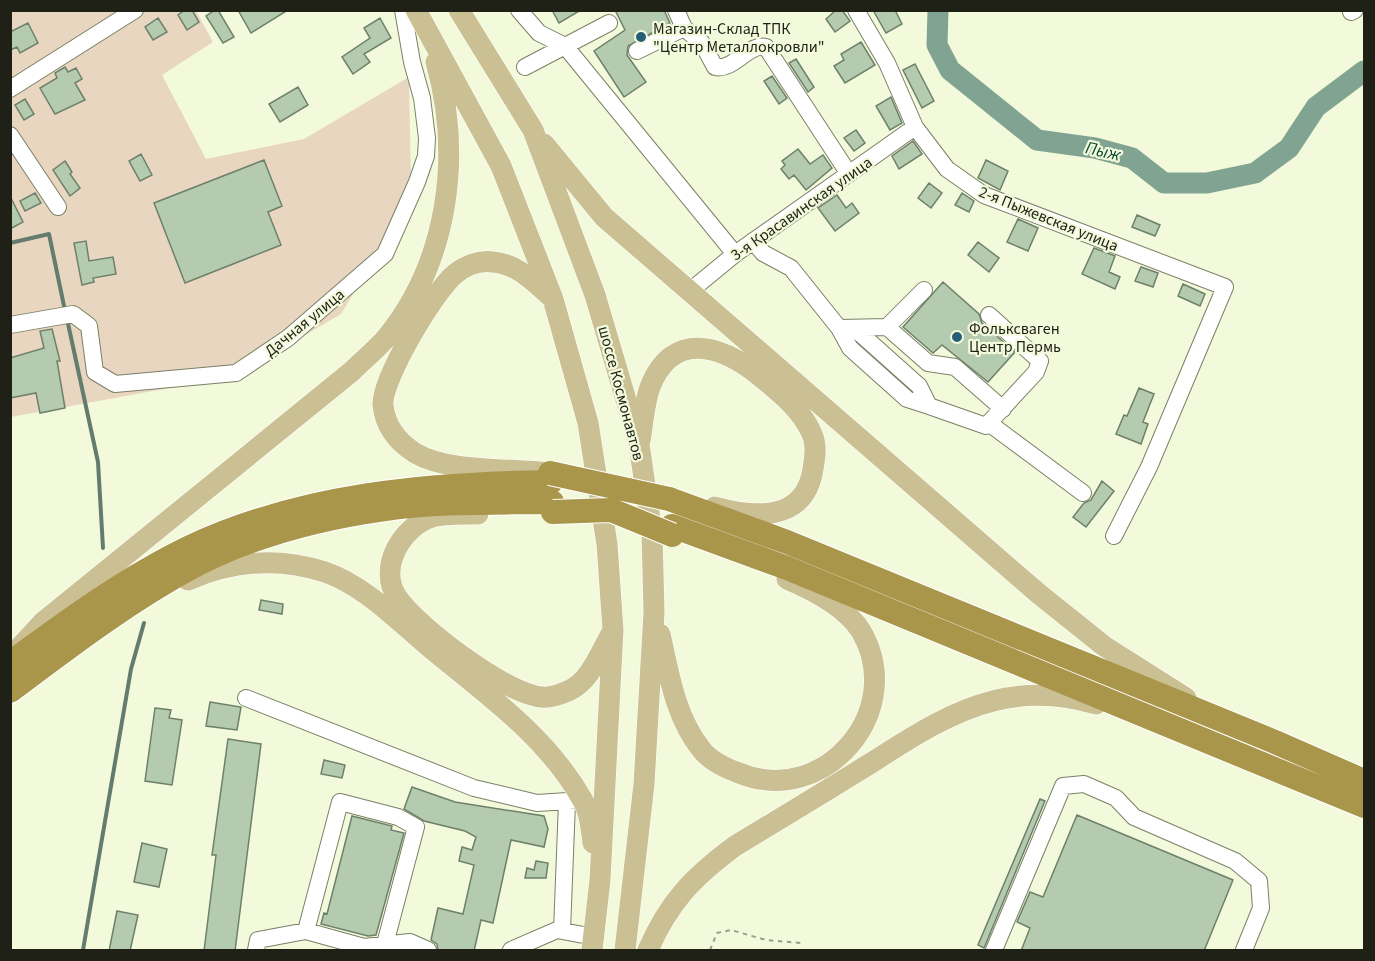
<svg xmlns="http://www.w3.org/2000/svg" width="1375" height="961" font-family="'Source Sans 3',sans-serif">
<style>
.green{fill:#e8d6c1}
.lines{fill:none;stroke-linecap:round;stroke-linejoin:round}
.stream{stroke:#647c6d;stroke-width:4}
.river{stroke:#81a392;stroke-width:21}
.building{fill:#b5cbb0;stroke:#6d806a;stroke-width:1.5}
.minor-casing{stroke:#7a8065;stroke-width:18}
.major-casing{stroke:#fff;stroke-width:22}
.highway-casing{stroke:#fff;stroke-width:26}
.path{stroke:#999e88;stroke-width:2;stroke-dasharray:4.5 4.5;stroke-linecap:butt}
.minor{stroke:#fff;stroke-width:16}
.major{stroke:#cbc093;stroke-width:21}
.highway{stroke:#a9964b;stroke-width:24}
.highway-bridge-casing{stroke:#fff;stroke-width:26;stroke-linecap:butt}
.highway-bridge{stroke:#a9964b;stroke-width:24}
.poi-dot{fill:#265e78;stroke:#f3fadc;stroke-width:2}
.labels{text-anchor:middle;stroke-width:4.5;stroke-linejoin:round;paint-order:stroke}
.poi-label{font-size:16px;fill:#1f2116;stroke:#f3fadc;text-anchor:start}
.street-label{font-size:16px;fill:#1f2116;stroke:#f3fadc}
.water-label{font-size:18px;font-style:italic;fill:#0d4d35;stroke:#f3fadc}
</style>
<rect width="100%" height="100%" fill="#f3fadc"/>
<path class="green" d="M11 11H196L213 42 162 75 206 159 304 139 409 77 411 183 376 256 341 314 235 376 11 417Z"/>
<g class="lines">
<path class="stream" d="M10 243 49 234 64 306
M67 319 98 462 103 548
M83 950 131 669 144 623"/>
<path class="river" d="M938 10 937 45 950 70 1037 140 1095 148 1132 158 1164 183H1207L1255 173 1289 148 1316 107 1364 71"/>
</g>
<path class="building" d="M185 10H192L199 22 187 30 178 15Z
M215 10H218L234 37 223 43 206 16Z
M238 10H288L251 33Z
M552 10H581L559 23Z
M615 10H664L670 23 628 46 627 55 646 82 624 97 594 51 625 30Z
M836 10H842L850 21 835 32 826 19Z
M873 10H895L902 24 886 33Z
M158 18 167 32 153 40 145 27Z
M380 18 391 38 364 54 370 62 353 74 342 57 370 38 364 28Z
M28 23 38 43 20 53 17 47 10 50V32Z
M861 42 875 65 845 83 834 66 844 60 841 54Z
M796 59 814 87 808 92 789 63Z
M915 64 934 101 922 108 903 70Z
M65 67 68 72 76 68 82 79 75 83 85 100 55 114 40 88 57 78 55 73Z
M772 76 787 98 779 104 764 81Z
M298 87 308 105 280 122 269 104Z
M891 97 902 123 890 130 876 106Z
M25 99 34 114 24 120 15 105Z
M856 130 865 143 854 151 844 138Z
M913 141 922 154 899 169 892 156Z
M798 149 810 164 823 155 832 168 806 190 794 175 789 179 781 169 785 165 782 161Z
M141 154 152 175 140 181 129 161Z
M264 160 282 206 268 212 281 245 185 283 154 203Z
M986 160 1008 171 1000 190 978 178Z
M65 161 72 172 70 174 80 188 70 196 53 170Z
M929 183 942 193 931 208 918 198Z
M35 193 41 203 25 211 20 201Z
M962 193 974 201 969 212 955 205Z
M837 195 846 208 852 203 859 213 835 231 818 208Z
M10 196 23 222 10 229Z
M1137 215 1160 225 1155 236 1132 227Z
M1018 219 1038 228 1028 251 1007 242Z
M86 241 89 261 113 257 116 274 93 278 94 282 82 285 74 243Z
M978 242 999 258 989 272 968 255Z
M1094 248 1115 256 1109 272 1120 277 1115 289 1082 274Z
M1141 267 1158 273 1153 287 1135 281Z
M943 282 979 314 982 323 1015 352 988 382 942 345 933 353 903 327Z
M1183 284 1205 294 1200 306 1178 296Z
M52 329 60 361H57L65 408 40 413 36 393 10 398V358L44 348 40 331Z
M1139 388 1154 394 1143 422 1148 424 1141 444 1116 434 1124 415 1127 416Z
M1102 481 1114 491 1086 527 1073 517 1084 503 1091 500Z
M261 600 283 604 282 614 259 610Z
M210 702 241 707 237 730 206 726Z
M155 708 171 710 169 718 182 720 172 785 145 781Z
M228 739 261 744 235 951H204L216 855H212Z
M324 760 345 765 342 778 321 774Z
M412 787 455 802 544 816 548 829 544 847 511 840 493 923 481 920 474 951H438L437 944 431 940 438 908 463 914 474 865 459 861 462 847 472 850 476 837 465 831 424 821 404 809Z
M1040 799 1045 801 984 948 978 945Z
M1077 815 1233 880 1204 951H1021L1030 928 1017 922 1030 892 1043 897Z
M352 816 392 826 391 830 404 833 376 935 368 936 321 924 324 913 327 914Z
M142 843 167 849 159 887 134 882Z
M536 861 548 863 546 878H525L527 868 534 870Z
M117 911 138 915 130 951H109Z"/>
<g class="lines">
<defs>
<path id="minor" d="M519 10 539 33 565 46 735 254
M676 10 684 28 702 43 715 67C734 71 748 43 766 47L849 174
M856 10 887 63 915 127 947 169 984 195 1225 287 1149 467 1114 536
M1351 12 1355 10
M637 51 684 28
M525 67 609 23
M10 89 135 10
M10 135 58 207
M753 241 763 253 791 268 839 328 887 327 928 363 955 367 1003 409
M690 291 735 254 915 127
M10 325 73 314 89 326 95 372 115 384 236 373 288 338 385 254 417 182 426 156 427 138 422 98 412 62 403 10
M887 327 924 290
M839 328 850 348 907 399 929 406
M854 328 919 386 929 406 986 426 1036 372 1040 361 989 315
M990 424 1083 493
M246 698 474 788 537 803 583 800
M306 931 340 802 398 817 416 827 385 944
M562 931 567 802
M256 950 258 940 306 931 364 947 410 942 428 950
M511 950 557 930 594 937
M994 950 1063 786 1084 784 1116 798 1134 817 1235 861 1259 881 1261 908 1244 950"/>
<path id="major" d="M416 10 501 166 553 299 588 423 607 544 613 630 600 880 592 950
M459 10 533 130 595 295 639 444 652 533 654 612 644 784 625 950
M544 144 604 217 1039 594 1104 646 1186 698
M640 441C643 424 644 404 650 387 673 328 723 346 761 377 780 393 802 410 812 434 817 445 815 458 813 469 805 522 755 518 715 507
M550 473C511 468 449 473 415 453 398 442 385 426 383 405 381 380 435 290 455 274 465 266 479 260 493 262 517 264 533 281 550 296
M478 514C464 514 446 513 432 517 401 527 378 568 397 597 416 626 507 695 542 697 549 698 561 694 568 691 590 682 600 653 611 634
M188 580C232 561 279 557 325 572 365 586 396 619 428 646 483 692 546 735 582 799 590 812 591 828 593 843
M660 634C669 674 675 716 701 749 710 761 725 768 739 773 824 808 908 711 861 631 846 607 813 590 787 579
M18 649 42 623 351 372C363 360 377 349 387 337 449 260 462 155 436 62
M648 950C669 902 693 877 735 846 781 818 826 791 871 763 909 739 949 712 993 701 1027 692 1062 694 1096 704"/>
<path id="highway" d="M669 499 787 542 1275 742 1364 781
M672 526 787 568 1364 806
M10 663C67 621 126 578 190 547 303 494 428 484 551 482
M10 691C70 646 129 601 194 566 252 536 320 518 385 509 440 501 497 503 552 502"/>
</defs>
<use href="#minor" class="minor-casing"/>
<use href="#major" class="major-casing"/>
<use href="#highway" class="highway-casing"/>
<path class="path" d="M710 950 717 933 731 930 766 940 801 943"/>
<use href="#minor" class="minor"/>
<use href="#major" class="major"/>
<use href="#highway" class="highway"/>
<defs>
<path id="highway-bridge" d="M550 473 669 499
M553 512 611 510 672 535"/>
</defs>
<use href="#highway-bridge" class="highway-bridge-casing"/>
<use href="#highway-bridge" class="highway-bridge"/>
</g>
<g class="poi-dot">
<circle cx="641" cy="37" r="6"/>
<circle cx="957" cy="337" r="6"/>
</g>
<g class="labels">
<g class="poi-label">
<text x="653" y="34">Магазин-Склад ТПК<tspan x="653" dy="18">"Центр Металлокровли"</tspan></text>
<text x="969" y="334">Фольксваген<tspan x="969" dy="18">Центр Пермь</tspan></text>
</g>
<g class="street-label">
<text transform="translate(801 208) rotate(-35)" y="6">3-я Красавинская улица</text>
<text transform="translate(1049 218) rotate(22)" y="6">2-я Пыжевская улица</text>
<text transform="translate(304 322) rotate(-39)" y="6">Дачная улица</text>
<text transform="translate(622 393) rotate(75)" y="6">шоссе Космонавтов</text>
</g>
<g class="water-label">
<text transform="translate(1103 151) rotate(13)" y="6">Пыж</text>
</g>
</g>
<rect width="1375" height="961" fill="none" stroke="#1f2116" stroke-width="24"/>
</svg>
